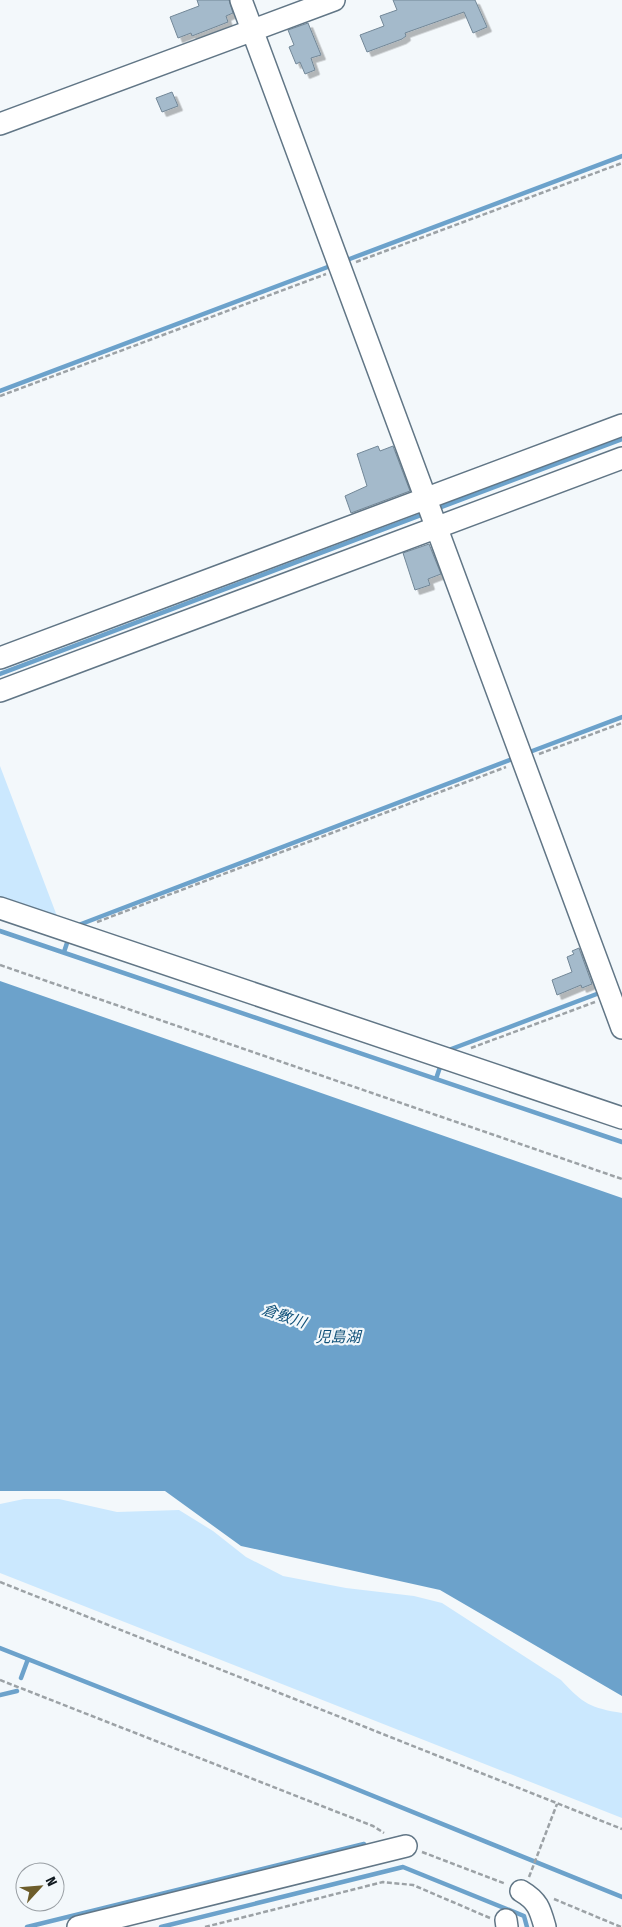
<svg xmlns="http://www.w3.org/2000/svg" width="622" height="1927" font-family="'Fira Sans Condensed','Noto Sans JP',sans-serif">
<style>
.green{fill:#cbe8fe}
.water{fill:#6ca2cb}
.lines{fill:none;stroke-linecap:round;stroke-linejoin:round}
.stream{stroke:#6ca2cb;stroke-width:4.5}
.building{fill:#a4bacb;stroke:#728797;filter:url(#shadow)}
.minor-casing{stroke:#617686;stroke-width:24}
.path{stroke:#9ca2a6;stroke-width:2.5;stroke-dasharray:5 2.5;stroke-linecap:butt}
.minor{stroke:#fff;stroke-width:21}
.labels{text-anchor:middle;stroke-width:4.5;stroke-linejoin:round;paint-order:stroke}
.water-label{font-size:15px;font-style:italic;fill:#105179;stroke:#f3f8fb}
</style>
<defs>
<filter id="shadow"><feDropShadow dx="4.5" dy="4.5" stdDeviation="0" flood-color="#0004"/></filter>
</defs>
<rect width="100%" height="100%" fill="#f3f8fb"/>
<path class="green" d="M0 766 60 924 0 904Z
M24 1499H59L117 1512 179 1510 213 1531 246 1557 283 1576 346 1588 414 1596 442 1603 561 1680C583 1704 591 1708 622 1713V1818L0 1573V1504Z"/>
<path class="water" d="M0 981 622 1198V1696L440 1590 241 1546 165 1491H0Z"/>
<g class="lines">
<path class="stream" d="M347 260 622 156
M0 391 333 265
M436 509 622 439
M0 674 424 514
M527 753 622 717
M76 926 515 758
M0 931 622 1142
M64 952 69 937
M446 1051 602 992
M436 1079 441 1064
M0 1648 324 1776 622 1897
M21 1678 28 1659
M0 1695 17 1691
M27 1927 364 1844
M161 1927 403 1867 524 1916 527 1927"/>
</g>
<path class="building" d="M197 0H229L233 13 226 16 228 22 192 36 191 33 178 38 170 17 199 6Z
M393 0H475L487 27 473 33 464 12 405 33 406 36 402 39 367 52 360 35 384 26 380 16 397 10Z
M308 23 321 55 311 58 315 70 305 74 300 62 296 64 289 47 294 45 288 30Z
M172 92 178 106 162 112 156 98Z
M378 446 380 451 393 446 410 491 351 513 345 496 367 486 357 454Z
M429 544 441 574 428 579 430 585 415 590 403 553Z
M579 948 592 984 582 988 581 985 557 995 552 980 572 972 567 957 574 954 572 951Z"/>
<g class="lines">
<defs>
<path id="minor" d="M241 0 622 1028
M0 124 334 0
M0 658 622 425
M0 691 622 458
M0 908 622 1118
M521 1891C538 1901 540 1909 545 1927
M506 1920 507 1927
M78 1927 406 1846"/>
</defs>
<use href="#minor" class="minor-casing"/>
<path class="path" d="M356 262 622 163
M0 396 326 274
M539 754 622 723
M97 922 506 767
M0 965 622 1179
M471 1048 595 1002
M0 1582 622 1829
M0 1680 373 1826 384 1833
M422 1852 506 1884
M529 1877 557 1804
M554 1899 621 1927
M205 1927 383 1882 413 1885 490 1918"/>
<use href="#minor" class="minor"/>
</g>
<g class="labels">
<g class="water-label">
<text transform="translate(284 1316) rotate(19)" y="5">倉敷川</text>
<text x="338" y="1342">児島湖</text>
</g>
</g>
<g transform="translate(40 1887) rotate(64)"><circle r="24" fill="#f3f8fb" stroke="#989ea3"/>
<path d="M0-4L9 19L0 12L-9 19Z" fill="#6d5d2b"/>
<text y="-8" font-size="14" font-weight="bold" text-anchor="middle" fill="#0f181e">N</text>
</g>
</svg>
